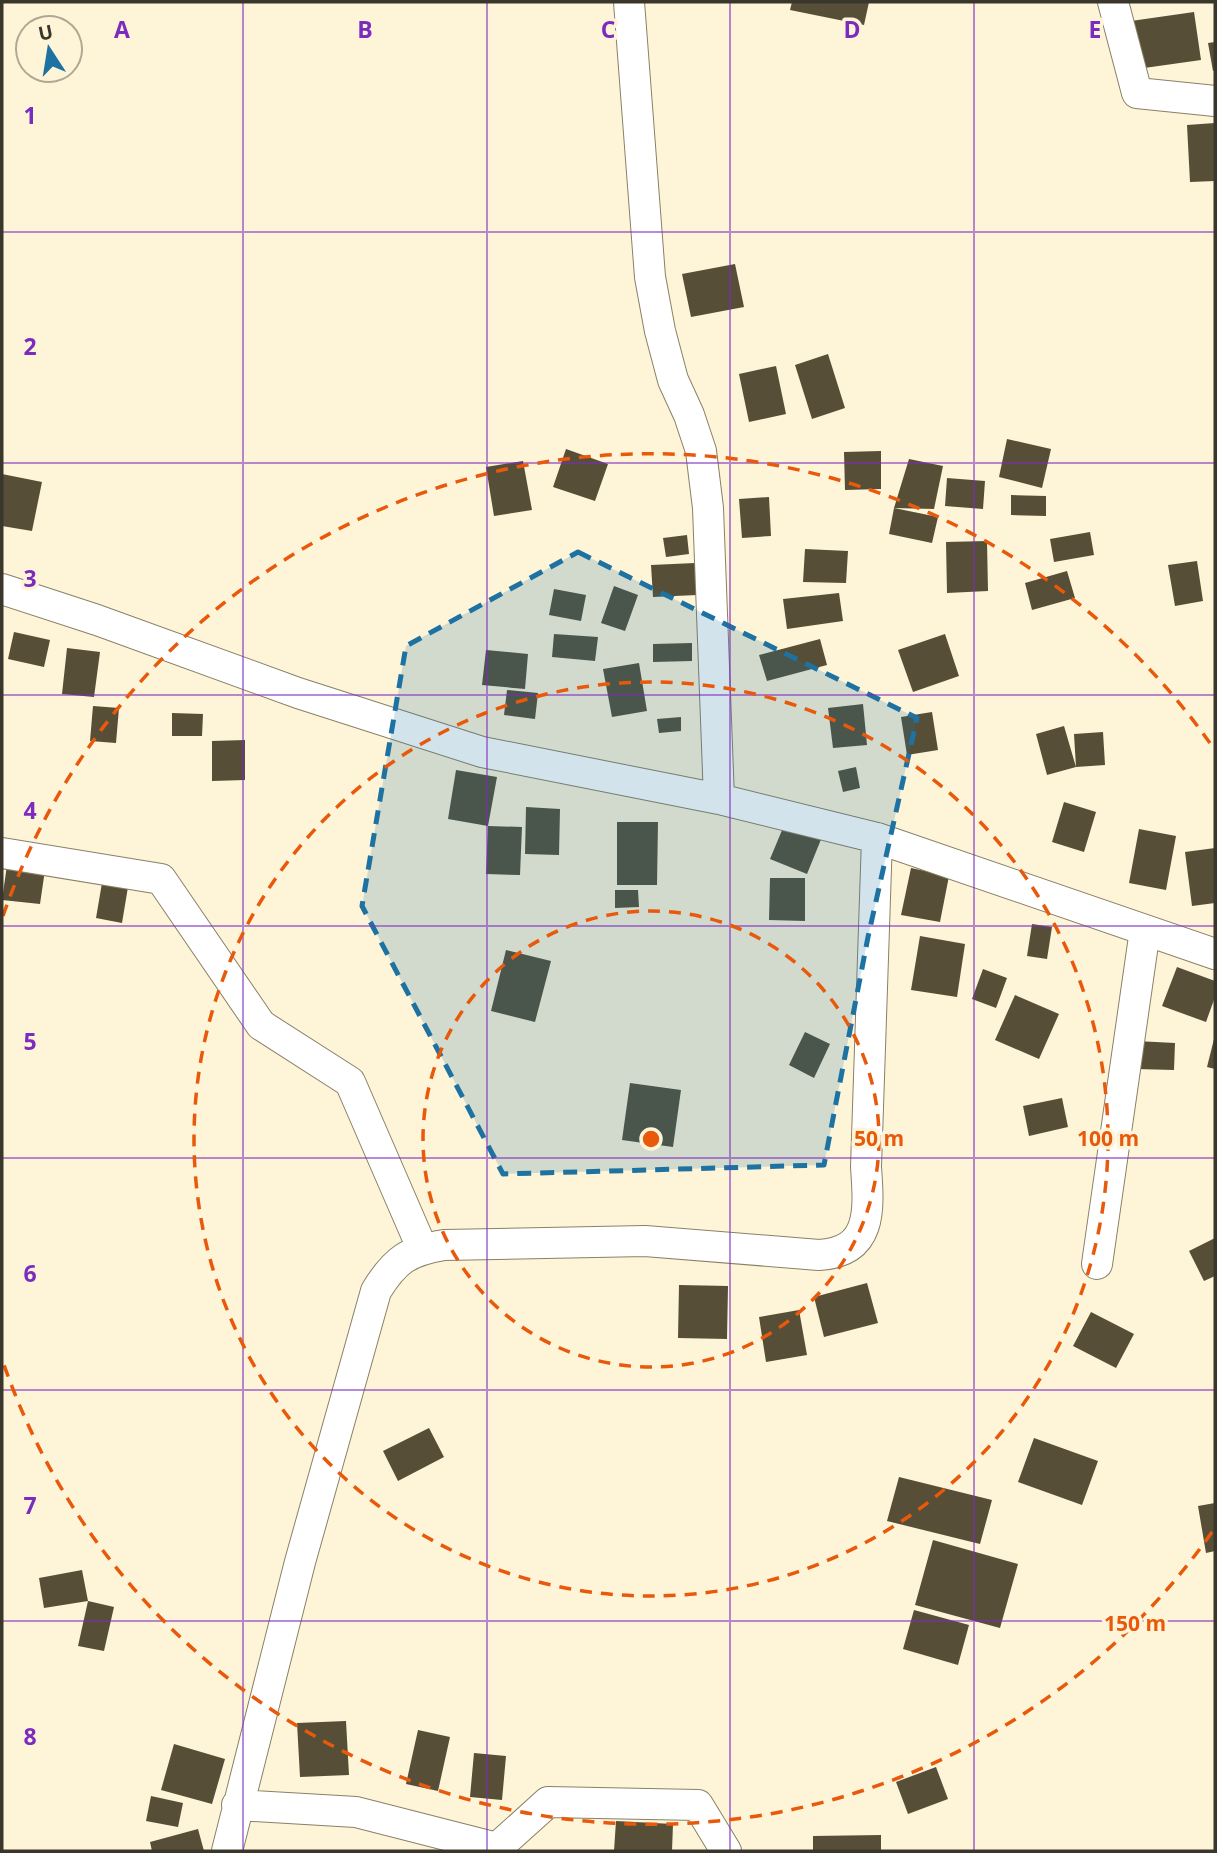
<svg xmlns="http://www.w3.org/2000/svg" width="1217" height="1853" font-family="'Open Sans',sans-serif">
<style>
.building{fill:#564e36}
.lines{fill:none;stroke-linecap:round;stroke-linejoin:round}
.minor-casing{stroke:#898067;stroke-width:32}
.minor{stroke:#fff;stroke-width:30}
.marked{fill:#1d72a2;fill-opacity:0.2;stroke:#1d72a2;stroke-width:5;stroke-dasharray:14 9;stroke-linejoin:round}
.grid{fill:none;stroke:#7b2cbf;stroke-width:2;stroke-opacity:0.55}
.ring{fill:none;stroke:#e8590c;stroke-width:3.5;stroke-dasharray:12 9}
.grid-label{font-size:23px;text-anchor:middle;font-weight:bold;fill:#7b2cbf;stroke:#fef4d8;stroke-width:7;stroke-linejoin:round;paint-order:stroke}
.centre{fill:#e8590c;stroke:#fef4d8;stroke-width:3.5}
.ring-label{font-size:21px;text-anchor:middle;font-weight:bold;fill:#e8590c;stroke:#fef4d8;stroke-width:7;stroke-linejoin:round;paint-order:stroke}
</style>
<rect width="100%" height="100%" fill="#fef4d8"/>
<path class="building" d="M792 2H869L864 25 790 10Z
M1194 12 1201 60 1137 69 1131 21Z
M1215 42V70L1213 71 1208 43Z
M1215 123V181L1190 182 1187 125Z
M735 264 744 307 691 317 682 274Z
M828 354 845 408 812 419 795 365Z
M776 366 786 414 749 422 739 374Z
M1007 439 1051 449 1042 488 999 477Z
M566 449 608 464 595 501 553 487Z
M881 451V489L845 490 844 452Z
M909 459 943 466 934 509 894 508 938 517 932 543 889 534 894 508Z
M523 461 532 510 494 516 486 467Z
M2 474 42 482 32 531 2 526Z
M947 478 985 481 983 509 945 506Z
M1011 495 1046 496V516L1011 515Z
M769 497 771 536 742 538 739 499Z
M1090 532 1094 555 1054 562 1050 539Z
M687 535 689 554 666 557 663 538Z
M987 541 988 591 947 593 946 542Z
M805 549 848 551 846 583 803 582Z
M1197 561 1203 601 1175 606 1168 565Z
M695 563 697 595 653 597 651 565Z
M1067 571 1075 598 1032 610 1025 583Z
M614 586 638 595 625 631 601 623Z
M554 589 586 595 581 621 549 615Z
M839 593 843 621 787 629 783 599Z
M14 632 50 640 44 667 8 659Z
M554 634 598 637 595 661 552 657Z
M945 634 959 676 913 692 898 650Z
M820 639 827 665 767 681 759 655Z
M692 643V661L653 662V644Z
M67 648 100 652 94 697 62 694Z
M486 650 528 654 525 689 482 685Z
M639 663 647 711 612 717 603 669Z
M507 690 538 693 535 719 504 715Z
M863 704 867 745 833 748 828 708Z
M93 706 119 708 116 743 90 741Z
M932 712 938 750 907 755 901 717Z
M172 713 203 714 202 736H172Z
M681 717V731L659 733 657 719Z
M1064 726 1076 767 1047 775 1036 734Z
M1103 732 1105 765 1076 767 1074 734Z
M245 740V780L212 781V741Z
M856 767 860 788 843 792 838 771Z
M456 770 497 777 488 826 448 819Z
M1064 802 1096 812 1084 852 1052 842Z
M526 807 560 809 559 855 525 854Z
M617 822H658L657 885H617Z
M785 823 822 837 807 874 770 859Z
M488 826 522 827 520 875 486 874Z
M1139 829 1176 836 1166 890 1129 883Z
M1215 848V903L1192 906 1185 852Z
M7 865 45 870 40 904 2 900Z
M911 868 949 876 940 922 901 915Z
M103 877 129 881 122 923 96 918Z
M770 878H805V921L769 920Z
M615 890H638L639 907 615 908Z
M1032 924 1052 927 1047 959 1027 956Z
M920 936 965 944 957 997 911 990Z
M506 950 551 961 535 1022 491 1011Z
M1177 967 1215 981V997L1206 1022 1162 1006Z
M983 969 1007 978 996 1008 972 999Z
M1015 995 1059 1014 1039 1059 995 1040Z
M805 1032 830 1044 814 1078 789 1065Z
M1214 1039H1215V1069L1207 1067Z
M1136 1041 1175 1043 1174 1070 1135 1069Z
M630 1083 681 1090 673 1147 622 1140Z
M1062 1098 1068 1127 1029 1136 1023 1106Z
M1215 1238V1276L1204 1281 1189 1251Z
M867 1283 878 1323 824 1337 814 1297Z
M679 1285 728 1286 727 1339 678 1338Z
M799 1310 807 1355 766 1362 759 1317Z
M1091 1312 1134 1334 1116 1368 1073 1346Z
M429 1428 444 1457 398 1481 383 1451Z
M1034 1438 1098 1461 1082 1505 1018 1482Z
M899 1477 992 1500 980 1544 887 1521Z
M1215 1503V1551L1206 1553 1198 1506Z
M933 1540 1018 1564 1000 1628 915 1605Z
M82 1570 88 1601 114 1607 104 1651 78 1646 88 1601 44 1608 39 1578Z
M914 1610 969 1625 958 1665 903 1649Z
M346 1721 349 1775 300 1777 297 1723Z
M418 1730 450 1737 438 1791 406 1784Z
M174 1744 225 1759 212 1804 161 1790Z
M474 1753 506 1756 502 1800 470 1797Z
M936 1767 948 1799 908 1814 896 1782Z
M151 1796 183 1803 178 1827 146 1821Z
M616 1821 673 1824 672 1851H614Z
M198 1829 204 1851H152L150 1842Z
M881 1835V1851H813V1836Z"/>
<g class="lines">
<defs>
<path id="minor" d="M629 2 650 277 660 331 673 380 689 415 701 451 708 508 719 799
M1113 2 1137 93 1215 101
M2 589 97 620 298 693 482 752 719 799 877 838 1215 954
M2 853 161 879 261 1025 350 1082 422 1248
M1097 1264 1145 930
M237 1805 356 1812 497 1848 548 1802 698 1805 726 1851
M227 1851 300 1562 376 1291C395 1260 408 1251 444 1245L645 1241 819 1255C873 1252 869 1209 866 1167L877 838"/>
</defs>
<use href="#minor" class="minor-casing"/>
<use href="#minor" class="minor"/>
</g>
<path class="marked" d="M578 552 917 718 868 937 824 1165 503 1174 362 906 406 646Z"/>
<path class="grid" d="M243 2V1851M487 2V1851M730 2V1851M974 2V1851M2 232H1215M2 463H1215M2 695H1215M2 926H1215M2 1158H1215M2 1390H1215M2 1621H1215"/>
<g class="ring">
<circle cx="651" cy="1139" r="228"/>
<circle cx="651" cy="1139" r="457"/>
<path d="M1212 1532A685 685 0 0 1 3 1362M3 916A685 685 0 0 1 1212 746"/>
</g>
<g class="grid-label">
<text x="122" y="38">A</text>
<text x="365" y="38">B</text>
<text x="608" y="38">C</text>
<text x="852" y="38">D</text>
<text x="1095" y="38">E</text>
<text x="30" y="124">1</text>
<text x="30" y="355">2</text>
<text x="30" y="587">3</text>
<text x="30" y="819">4</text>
<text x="30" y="1050">5</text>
<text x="30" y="1282">6</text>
<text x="30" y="1514">7</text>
<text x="30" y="1745">8</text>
</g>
<circle cx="651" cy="1139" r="10" class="centre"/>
<g class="ring-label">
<text x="879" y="1146">50 m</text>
<text x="1108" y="1146">100 m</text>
<text x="1135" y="1631">150 m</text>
</g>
<rect width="1217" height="1853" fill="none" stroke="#3a362b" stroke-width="7"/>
<g transform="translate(49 49) rotate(348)"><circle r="33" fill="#fef4d8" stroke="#b0a893" stroke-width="2"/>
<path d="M0-5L12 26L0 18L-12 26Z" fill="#1d72a2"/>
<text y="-10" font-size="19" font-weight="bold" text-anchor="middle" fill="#3a362b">U</text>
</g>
</svg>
